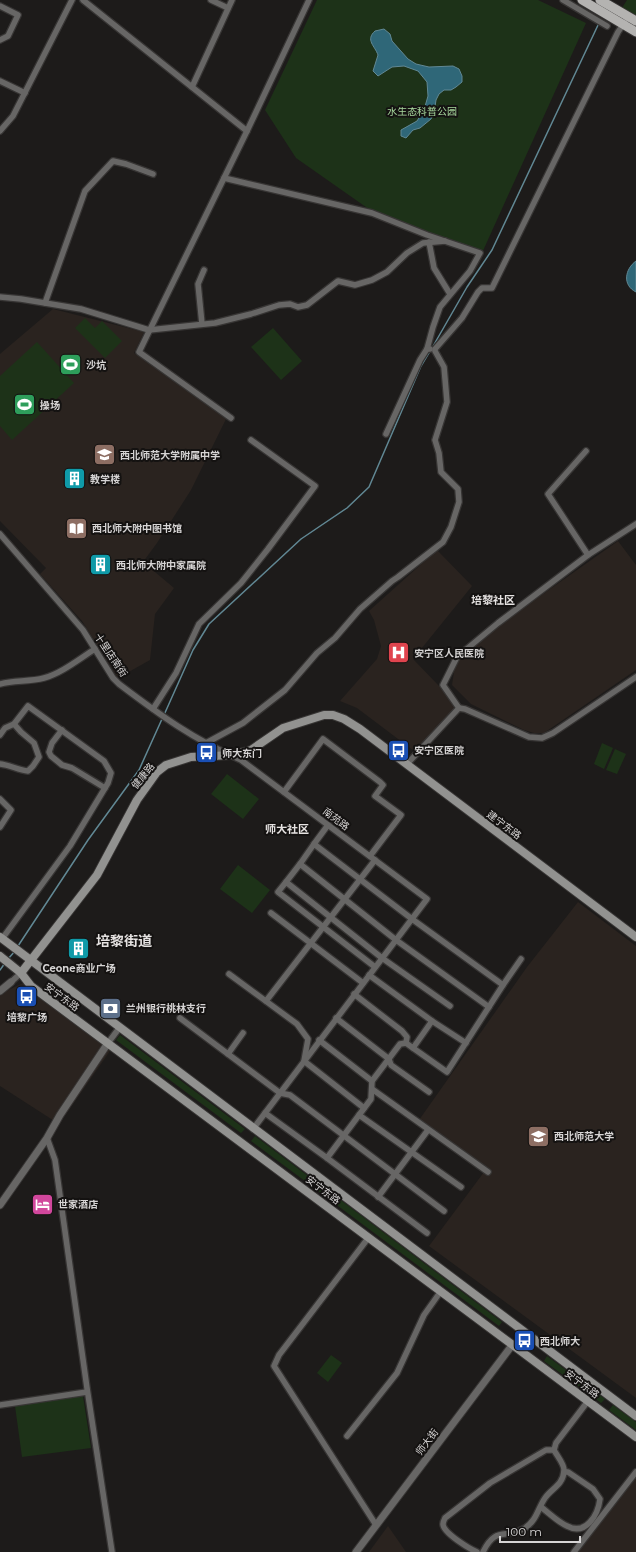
<svg xmlns="http://www.w3.org/2000/svg" width="636" height="1552" viewBox="0 0 636 1552" font-family="Montserrat,'Noto Sans SC',sans-serif">
	<style>
		.built { fill: #2a231f }
		.green { fill: #1d3218 }
		.water { fill: #2f6778; stroke: #618894 }
		.lines { fill: none; stroke-linecap: round; stroke-linejoin: round }
		.stream { stroke: #618894; stroke-width: 1.5 }
		.minor-casing { stroke: #373534; stroke-width: 8 }
		.tertiary-casing { stroke: #373534; stroke-width: 9 }
		.secondary-casing { stroke: #373534; stroke-width: 10 }
		.primary-casing { stroke: #373534; stroke-width: 11 }
		.minor { stroke: #676665; stroke-width: 5.5 }
		.tertiary { stroke: #676665; stroke-width: 7 }
		.secondary { stroke: #929290; stroke-width: 8 }
		.primary { stroke: #b4b3b1; stroke-width: 9 }
		.labels { text-anchor: middle; dominant-baseline: central; stroke-width: 4; stroke-linejoin: round; paint-order: stroke }
		.park-label { font-size: 10px; fill: #a7d79d; stroke: #141211 }
		.poi-label { font-size: 10px; font-weight: bold; fill: #d6d4d4; stroke: #141211; text-anchor: start }
		.street-label { font-size: 10px; fill: #d6d4d4; stroke: #141211 }
		.neighbourhood-label { font-size: 11px; font-weight: bold; fill: #e5e2e1; stroke: #141211 }
		.district-label { font-size: 14px; font-weight: bold; fill: #e5e2e1; stroke: #141211 }
	</style>
	<rect width="100%" height="100%" fill="#1d1b1a"/>
	<g class="built">
		<polygon points="53,309 144,332 134,353 226,419 191,490 157,543 143,562 174,588 155,614 150,660 118,678 82,621 40,574 46,568 0,521 0,354"/>
		<polygon points="618,541 636,565 636,670 544,733 534,733 524,730 471,704 452,685 455,665 468,647"/>
		<polygon points="437,550 472,586 413,659 439,686 456,707 414,751 357,708 340,701 377,659 381,646 374,620 369,611"/>
		<polygon points="578,902 636,946 636,1398 429,1246 487,1168 419,1120 527,967"/>
		<polygon points="23,983 110,1051 59,1124 0,1086 0,994"/>
		<polygon points="636,1471 636,1552 573,1552"/>
		<polygon points="388,1526 406,1552 369,1552"/>
	</g>
	<g class="green">
		<polygon points="317,0 538,0 586,23 482,253 373,212 296,158 265,110"/>
		<polygon points="627,0 636,0 636,16 622,8"/>
		<polygon points="85,318 95,328 102,321 122,341 105,358 75,328"/>
		<polygon points="273,328 302,361 281,380 251,347"/>
		<polygon points="37,342 74,383 12,440 0,426 0,376"/>
		<polygon points="602,743 613,748 604,769 594,764"/>
		<polygon points="615,749 626,754 617,774 606,770"/>
		<polygon points="227,774 259,799 243,819 211,794"/>
		<polygon points="238,865 270,890 252,913 220,889"/>
		<polygon points="120,1035 245,1129 241,1133 116,1040"/>
		<polygon points="255,1136 312,1179 309,1184 251,1141"/>
		<polygon points="322,1186 502,1322 499,1326 318,1191"/>
		<polygon points="331,1355 342,1363 328,1382 317,1373"/>
		<polygon points="547,1356 605,1399 601,1403 544,1361"/>
		<polygon points="83,1396 91,1448 22,1457 15,1406"/>
		<polygon points="613,1405 636,1422 636,1430 609,1410"/>
	</g>
	<g class="water">
		<path d="M384 29 390 34 392 41 408 59 416 64 429 67 453 66 459 69 462 76V82L456 87 451 90H444L439 94 436 100 434 113 431 119 420 128 413 130 406 138 401 136V130L417 121 424 110 428 96 427 82 418 71 404 66 392 67 378 76 373 71 378 55C375 46 365 40 375 31Z"/>
		<path d="M636 261V292C622 285 625 269 636 261Z"/>
	</g>
	<g class="lines">
		<g class="stream">
			<polyline points="432,348 467,287 492,250 599,23"/>
			<polyline points="164,715 193,650 209,624 301,539 347,508 369,487 421,366 430,351"/>
			<polyline points="18,946 88,840 139,770 162,719"/>
			<polyline points="8,959 15,951"/>
			<polyline points="0,970 5,963"/>
		</g>
		<defs>
			<g id="minor">
				<polyline points="83,0 247,131"/>
				<polyline points="211,0 228,8"/>
				<polyline points="563,0 607,26"/>
				<polyline points="0,6 18,15 8,36 0,40"/>
				<polyline points="0,81 25,93"/>
				<polyline points="192,87 232,0"/>
				<polyline points="0,131 13,116 72,0"/>
				<polyline points="224,178 372,213 427,235 480,253 470,271 440,307 433,327 427,349"/>
				<polyline points="429,242 434,268 450,294"/>
				<polyline points="0,297 21,299 81,309 149,330 215,323 251,314 279,305 290,304 298,307 307,305 338,281 355,285 372,280 387,272 407,253 423,243 445,241"/>
				<polyline points="45,303 85,191 113,161 126,164 153,174"/>
				<polyline points="202,324 198,284 204,270"/>
				<polyline points="231,418 139,352 247,131 309,0"/>
				<polyline points="386,434 420,360 427,349 430,349"/>
				<polyline points="586,451 548,494 588,555"/>
				<path d="M0 534 83 630 113 678 119 684C160 715 194 740 241 760L427 899 253 1129"/>
				<path d="M0 684C14 680 29 682 44 678 62 673 79 659 95 649"/>
				<polyline points="459,708 443,685 457,657 498,623 588,555 636,524"/>
				<polyline points="153,709 176,673 199,624 241,583 268,549 315,486 251,440"/>
				<polyline points="62,730 52,743 49,752 51,756 62,765 72,768 105,788"/>
				<polyline points="0,735 5,728 14,724 28,706 104,761 111,773 108,783 70,846 2,939"/>
				<polyline points="206,743 243,723 285,690 317,653 335,638 360,609 392,581 398,577 443,542 451,527 459,502 458,489 441,472 439,453 435,440 447,402 444,367 435,351 435,349 462,318 478,292 482,288 492,288 618,32 625,22"/>
				<path d="M0 764C10 765 18 770 28 771L33 766 39 757 34 743 21 732 14 724"/>
				<polyline points="407,764 459,708 465,709 529,737 542,738 553,733 636,677"/>
				<polyline points="284,792 323,739 380,782 383,785 375,796 401,815 370,856"/>
				<polyline points="0,799 11,810 0,827"/>
				<polyline points="314,844 328,825"/>
				<polyline points="300,864 314,844 412,919 503,985"/>
				<polyline points="286,882 300,864 396,940 489,1007"/>
				<polyline points="271,913 363,983"/>
				<polyline points="375,967 278,892 286,882 382,958 450,1006"/>
				<polyline points="229,974 297,1024 308,1039 304,1061 364,1108"/>
				<polyline points="369,975 432,1021 413,1048"/>
				<polyline points="11,982 21,973"/>
				<polyline points="354,994 402,1031 407,1037 406,1043"/>
				<polyline points="266,1001 375,860"/>
				<polyline points="180,1018 280,1093 290,1095 444,1211"/>
				<polyline points="336,1018 389,1059 391,1065 429,1092"/>
				<polyline points="432,1021 466,1043"/>
				<polyline points="319,1040 372,1081"/>
				<polyline points="108,1043 120,1027"/>
				<polyline points="228,1054 243,1033"/>
				<polyline points="372,1089 488,1172"/>
				<polyline points="265,1113 327,1158 371,1099 372,1081 400,1044 406,1043 413,1048 447,1072 503,985 521,959"/>
				<polyline points="359,1115 461,1187"/>
				<polyline points="47,1138 55,1160 87,1388 112,1552"/>
				<polyline points="327,1158 427,1233"/>
				<polyline points="378,1197 428,1130"/>
				<polyline points="369,1237 279,1355 274,1366 376,1525"/>
				<polyline points="0,1405 87,1392"/>
				<polyline points="347,1436 397,1373 424,1315 441,1291"/>
				<path d="M541 1507C549 1513 558 1522 567 1526 586 1536 598 1515 600 1499L593 1489 568 1472H564"/>
				<path d="M477 1552C470 1549 443 1533 443 1524 443 1522 444 1520 445 1518L490 1483 546 1450H554"/>
				<path d="M483 1552C496 1525 506 1540 525 1528 537 1520 538 1508 545 1498 552 1488 563 1485 564 1471 565 1465 557 1456 554 1450L556 1443 588 1401"/>
				<polyline points="574,1552 636,1472"/>
			</g>
			<g id="tertiary">
				<polyline points="0,991 11,982"/>
				<polyline points="0,1205 47,1138 60,1115 108,1043"/>
				<polyline points="356,1552 513,1344"/>
			</g>
			<g id="secondary">
				<polyline points="0,937 636,1416"/>
				<polyline points="0,956 21,973 31,986 636,1437"/>
				<polyline points="21,973 97,875 137,800 157,772 166,765 191,757 232,755 251,750 283,728 324,715 333,715 344,719 360,729 636,937"/>
			</g>
			<g id="primary">
				<polyline points="582,0 636,32"/>
				<polyline points="600,0 636,21"/>
			</g>
		</defs>
		<use href="#minor" class="minor-casing"/>
		<use href="#tertiary" class="tertiary-casing"/>
		<use href="#secondary" class="secondary-casing"/>
		<use href="#primary" class="primary-casing"/>
		<use href="#minor" class="minor"/>
		<use href="#tertiary" class="tertiary"/>
		<use href="#secondary" class="secondary"/>
		<use href="#primary" class="primary"/>
	</g>
	<defs>
		<symbol id="stadium-square" viewBox="-11 -11 22 22"><rect x="-9" y="-9" width="18" height="18" rx="4" fill="#2e9e5b" stroke="#141211"/><path d="M0-5a6.5 5 0 1 0 0 10a6.5 5 0 1 0 0-10ZM-3.5-1.8h7v3.6h-7Z" fill="#fff"/></symbol>
		<symbol id="school-square" viewBox="-11 -11 22 22"><rect x="-9" y="-9" width="18" height="18" rx="4" fill="#8d6e63" stroke="#141211"/><path d="M0-5L7-2L0 1L-7-2ZM-4 1L0 2.5L4 1V4Q0 6-4 4Z" fill="#fff"/></symbol>
		<symbol id="building-square" viewBox="-11 -11 22 22"><rect x="-9" y="-9" width="18" height="18" rx="4" fill="#0f9aa8" stroke="#141211"/><path d="M-4-6H4V6H1V3H-1V6H-4ZM-2.5-4.3h1.7v1.8h-1.7ZM.8-4.3h1.7v1.8H.8ZM-2.5-1h1.7V.8h-1.7ZM.8-1h1.7V.8H.8Z" fill="#fff"/></symbol>
		<symbol id="library-square" viewBox="-11 -11 22 22"><rect x="-9" y="-9" width="18" height="18" rx="4" fill="#8d6e63" stroke="#141211"/><path d="M-6-4Q-3-5.5-.7-3.5V5Q-3 3-6 4ZM6-4Q3-5.5 .7-3.5V5Q3 3 6 4Z" fill="#fff"/></symbol>
		<symbol id="hospital-square" viewBox="-11 -11 22 22"><rect x="-9" y="-9" width="18" height="18" rx="4" fill="#e0444e" stroke="#141211"/><path d="M-5-5h3v3.5h4V-5h3V5h-3V1.5h-4V5h-3Z" fill="#fff"/></symbol>
		<symbol id="bus-square" viewBox="-11 -11 22 22"><rect x="-9" y="-9" width="18" height="18" rx="4" fill="#1a4fb4" stroke="#141211"/><path d="M-5-6H5V4H4V6H2V4H-2V6H-4V4H-5ZM-3.5-4V0h7V-4ZM-3.5 1.2v1.5H-2V1.2ZM2 1.2v1.5H3.5V1.2Z" fill="#fff"/></symbol>
		<symbol id="bank-square" viewBox="-11 -11 22 22"><rect x="-9" y="-9" width="18" height="18" rx="4" fill="#5c6f8a" stroke="#141211"/><path d="M-6-4H6V4H-6ZM0-2.3a2.3 2.3 0 1 0 0 4.6a2.3 2.3 0 1 0 0-4.6Z" fill="#fff"/></symbol>
		<symbol id="university-square" viewBox="-11 -11 22 22"><rect x="-9" y="-9" width="18" height="18" rx="4" fill="#8d6e63" stroke="#141211"/><path d="M0-5L7-2L0 1L-7-2ZM-4 1L0 2.5L4 1V4Q0 6-4 4Z" fill="#fff"/></symbol>
		<symbol id="hotel-square" viewBox="-11 -11 22 22"><rect x="-9" y="-9" width="18" height="18" rx="4" fill="#d1479c" stroke="#141211"/><path d="M-6-4.5h1.5V1H6V5H4.5V3h-9V5H-6ZM-4 0a1.8 1.8 0 1 1 3.6 0ZM.5 0V-2.5h3Q6-2.5 6 0Z" fill="#fff"/></symbol>
	</defs>
	<g fill-rule="evenodd">
		<use href="#stadium-square" x="58" y="352" width="25" height="25"/>
		<use href="#stadium-square" x="12" y="392" width="25" height="25"/>
		<use href="#school-square" x="92" y="442" width="25" height="25"/>
		<use href="#building-square" x="62" y="466" width="25" height="25"/>
		<use href="#library-square" x="64" y="516" width="25" height="25"/>
		<use href="#building-square" x="88" y="552" width="25" height="25"/>
		<use href="#hospital-square" x="386" y="640" width="25" height="25"/>
		<use href="#bus-square" x="386" y="738" width="25" height="25"/>
		<use href="#bus-square" x="194" y="740" width="25" height="25"/>
		<use href="#building-square" x="66" y="936" width="25" height="25"/>
		<use href="#bus-square" x="14" y="984" width="25" height="25"/>
		<use href="#bank-square" x="98" y="996" width="25" height="25"/>
		<use href="#university-square" x="526" y="1124" width="25" height="25"/>
		<use href="#hotel-square" x="30" y="1192" width="25" height="25"/>
		<use href="#bus-square" x="512" y="1328" width="25" height="25"/>
	</g>
	<g class="labels">
		<g class="park-label">
			<text x="422" y="111">水生态科普公园</text>
		</g>
		<g class="poi-label">
			<text x="86" y="365">沙坑</text>
			<text x="40" y="405">操场</text>
			<text x="120" y="455">西北师范大学附属中学</text>
			<text x="90" y="479">教学楼</text>
			<text x="92" y="528">西北师大附中图书馆</text>
			<text x="116" y="565">西北师大附中家属院</text>
			<text x="414" y="653">安宁区人民医院</text>
			<text x="414" y="750">安宁区医院</text>
			<text x="222" y="753">师大东门</text>
			<text x="79" y="968" text-anchor="middle">Ceone商业广场</text>
			<text x="126" y="1008">兰州银行桃林支行</text>
			<text x="27" y="1017" text-anchor="middle">培黎广场</text>
			<text x="554" y="1136">西北师范大学</text>
			<text x="58" y="1204">世家酒店</text>
			<text x="540" y="1341">西北师大</text>
		</g>
		<g class="street-label">
			<text transform="translate(111 655) rotate(56)">十里店南街</text>
			<text transform="translate(143 776) rotate(-51)">健康路</text>
			<text transform="translate(336 819) rotate(37)">南苑路</text>
			<text transform="translate(504 825) rotate(37)">建宁东路</text>
			<text transform="translate(62 997) rotate(36)">安宁东路</text>
			<text transform="translate(323 1190) rotate(37)">安宁东路</text>
			<text transform="translate(582 1384) rotate(37)">安宁东路</text>
			<text transform="translate(427 1442) rotate(-53)">师大街</text>
		</g>
		<g class="neighbourhood-label">
			<text x="493" y="600">培黎社区</text>
			<text x="287" y="829">师大社区</text>
		</g>
		<g class="district-label">
			<text x="124" y="941">培黎街道</text>
		</g>
	</g>
	<path d="M500 1536v6h80v-6" fill="none" stroke="#d6d4d4" stroke-width="2"/>
	<text x="506" y="1536" font-size="12" fill="#d6d4d4" stroke="#141211" stroke-width="3" paint-order="stroke">100 m</text>
</svg>
